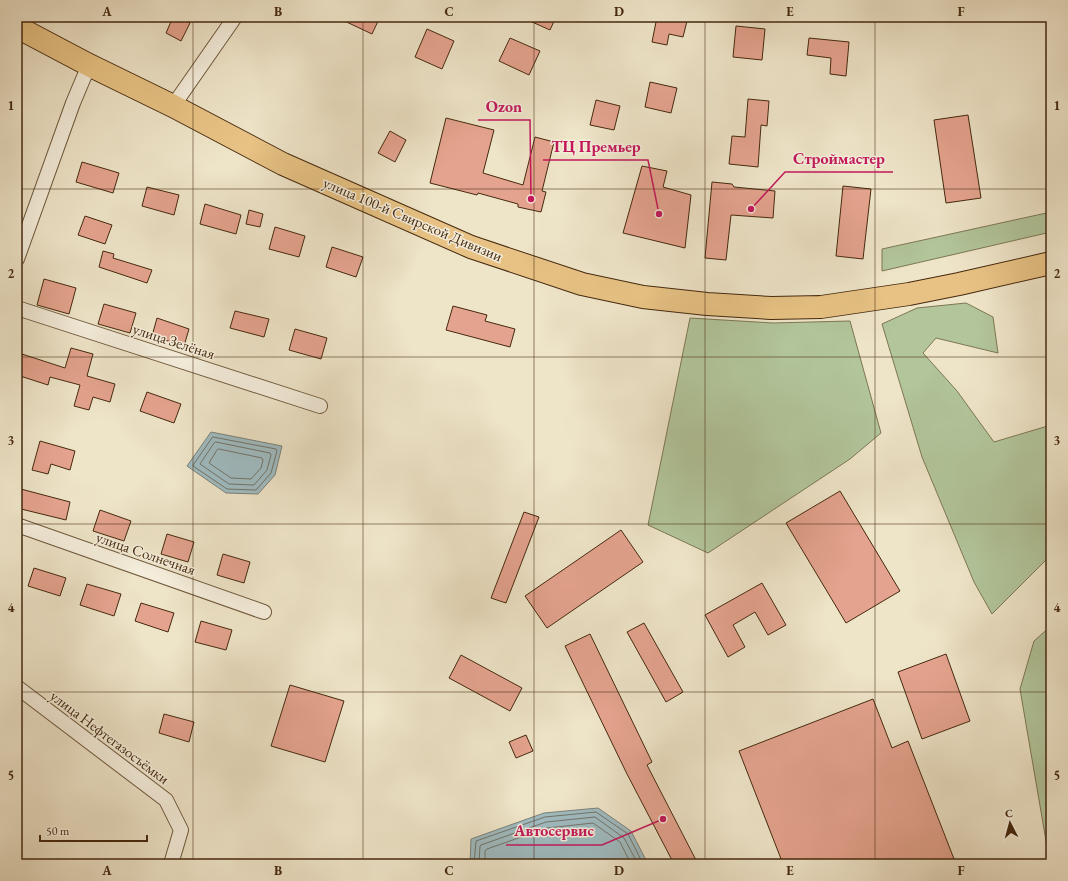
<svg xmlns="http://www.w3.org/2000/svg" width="1068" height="881" viewBox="0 0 1068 881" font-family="'EB Garamond',serif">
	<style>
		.green { fill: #b2c59b; stroke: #7c7754 }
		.water { fill: #9fbbc1; stroke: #7b8179 }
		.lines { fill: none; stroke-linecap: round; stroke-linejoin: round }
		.shore { stroke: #727268; stroke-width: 1 }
		.building { fill: #e4a38e; stroke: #45290e }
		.minor-casing { stroke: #6f583c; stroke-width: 16 }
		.primary-casing { stroke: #45290e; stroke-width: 24 }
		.minor { stroke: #f4eddb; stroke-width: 14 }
		.primary { stroke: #e7c284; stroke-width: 22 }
		.grid { fill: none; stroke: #45290e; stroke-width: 1; stroke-opacity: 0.55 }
		.labels { text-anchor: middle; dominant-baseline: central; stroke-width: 3; stroke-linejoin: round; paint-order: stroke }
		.street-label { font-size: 15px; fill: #45290e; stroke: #f4eddb }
		.leader { fill: none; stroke: #c2185b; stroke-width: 1.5 }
		.callout-dot { fill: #c2185b; stroke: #f4eddb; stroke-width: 1.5 }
		.callout-label { font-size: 16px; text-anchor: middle; font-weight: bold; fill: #c2185b; stroke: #f4eddb; stroke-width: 3; stroke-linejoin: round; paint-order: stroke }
		.neatline { fill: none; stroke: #45290e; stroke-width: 1.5 }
		.grid-label { font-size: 13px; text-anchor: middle; font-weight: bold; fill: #45290e }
	</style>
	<rect width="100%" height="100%" fill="#eee4c8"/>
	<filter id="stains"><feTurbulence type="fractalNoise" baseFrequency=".005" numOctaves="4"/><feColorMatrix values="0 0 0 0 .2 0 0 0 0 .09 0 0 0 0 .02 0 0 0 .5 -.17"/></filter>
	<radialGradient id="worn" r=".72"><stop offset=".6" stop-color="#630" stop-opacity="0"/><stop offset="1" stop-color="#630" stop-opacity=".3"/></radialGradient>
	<g class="green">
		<polygon points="1051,212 1051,232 882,271 882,249"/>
		<polygon points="966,303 993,317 998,353 936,338 923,353 957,391 994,442 1051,425 1051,555 992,614 974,582 922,457 882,324 917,308"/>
		<polygon points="690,318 773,323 850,321 881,433 850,459 708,553 648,525"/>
		<polygon points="1051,626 1051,864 1050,864 1020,689 1034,641"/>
	</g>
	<g class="water">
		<polygon points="211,432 282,446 275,475 258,494 226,493 187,466"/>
		<polygon points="598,808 631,831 648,864 470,864 471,839 544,813"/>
	</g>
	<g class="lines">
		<g class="shore">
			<polygon points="213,437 276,449 277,451 271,473 256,490 227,489 193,466"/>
			<polygon points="216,442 270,453 271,455 267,470 254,485 229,484 200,464 214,443"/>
			<polygon points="219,449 262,458 263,460 261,468 251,479 231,478 209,463 217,450"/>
			<polyline points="474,864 476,841 545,817 596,812 628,834 643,864"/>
			<polyline points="479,864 480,846 481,845 546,822 595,817 624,838 638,864"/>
			<polyline points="485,864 485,851 487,849 547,828 593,823 620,842 631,864"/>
		</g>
	</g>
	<g class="building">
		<polygon points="173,17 178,17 190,23 181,41 166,33"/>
		<polygon points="336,17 380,17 372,34"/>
		<polygon points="521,17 556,17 550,30"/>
		<polygon points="657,17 688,17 683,37 669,34 667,45 652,42"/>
		<polygon points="736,26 765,29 762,60 733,57"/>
		<polygon points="427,29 454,41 442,69 415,57"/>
		<polygon points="510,38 540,51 529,75 499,61"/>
		<polygon points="809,38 849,42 846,76 830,74 831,58 807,55"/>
		<polygon points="650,82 677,88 671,113 645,107"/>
		<polygon points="748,99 769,101 767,126 761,125 758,167 729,164 732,136 745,137"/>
		<polygon points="596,100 620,106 614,130 590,125"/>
		<polygon points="968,115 981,198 946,203 934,120"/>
		<polygon points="446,118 494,130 483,173 523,185 535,137 554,142 542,191 546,192 541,212 518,207 518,204 478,193 477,195 430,183"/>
		<polygon points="390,131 406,140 395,162 378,153"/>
		<polygon points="82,162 119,173 113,193 76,182"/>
		<polygon points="642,166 667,171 663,187 691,195 685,248 623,233"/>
		<polygon points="712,182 732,184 734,187 775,191 773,218 731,215 726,260 705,258"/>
		<polygon points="843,186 871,189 863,259 836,256"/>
		<polygon points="147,187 179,195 174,215 142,206"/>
		<polygon points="205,204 241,215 236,234 200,224"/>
		<polygon points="249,210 263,214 260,227 246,224"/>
		<polygon points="85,216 112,225 105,244 78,235"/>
		<polygon points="275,227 305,236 299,257 269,249"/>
		<polygon points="332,247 363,257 356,277 326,267"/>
		<polygon points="103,251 114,254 113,258 152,270 147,283 99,267"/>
		<polygon points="44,279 76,288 69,314 37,305"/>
		<polygon points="104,304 136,313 130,333 98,324"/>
		<polygon points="453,306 487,315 485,321 515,329 510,347 446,330"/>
		<polygon points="235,311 269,319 264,337 230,328"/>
		<polygon points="157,318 189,329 184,346 152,336"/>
		<polygon points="295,329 327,338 321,359 289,350"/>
		<polygon points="71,348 93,354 87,376 115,384 110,402 93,397 89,410 74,406 80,385 50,377 48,385 17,375 22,354 65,368"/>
		<polygon points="147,392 181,404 174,423 140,411"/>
		<polygon points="40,441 75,451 70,470 51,464 48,474 32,470"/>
		<polygon points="17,488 70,502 66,520 17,508"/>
		<polygon points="840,491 900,591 846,623 786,523"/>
		<polygon points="100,510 131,521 124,541 93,531"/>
		<polygon points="524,512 539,517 506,603 491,598"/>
		<polygon points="621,530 643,562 547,628 525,596"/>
		<polygon points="167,534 194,542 188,562 161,554"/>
		<polygon points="223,554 250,562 244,583 217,575"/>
		<polygon points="34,568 66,578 60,596 28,586"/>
		<polygon points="762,583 786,625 768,635 755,612 733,625 745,647 728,657 705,615"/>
		<polygon points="87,584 121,594 114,616 80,605"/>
		<polygon points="141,603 174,613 168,632 135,621"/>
		<polygon points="201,621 232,630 226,650 195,642"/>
		<polygon points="644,623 683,692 666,702 627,632"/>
		<polygon points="590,634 652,762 647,765 698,864 674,864 627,774 565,646"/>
		<polygon points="946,654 970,721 922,739 898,672"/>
		<polygon points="461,655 522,688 510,711 449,678"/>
		<polygon points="290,685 344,701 325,762 271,746"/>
		<polygon points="873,699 892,748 908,741 956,864 783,864 739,751"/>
		<polygon points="164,714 194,722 189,742 159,733"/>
		<polygon points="526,735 533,751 516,758 509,742"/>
	</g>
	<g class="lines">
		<defs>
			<g id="minor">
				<polyline points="173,106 235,17"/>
				<polyline points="17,259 73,103 89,65"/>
				<polyline points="17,308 320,406"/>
				<polyline points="17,525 264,612"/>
				<polyline points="17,687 166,800 181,830 171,864"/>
			</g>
			<polyline id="primary" points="17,27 89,65 173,106 283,164 471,247 582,284 643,297 707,304 771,308 821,307 909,294 959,284 1051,263"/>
		</defs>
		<use href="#minor" class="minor-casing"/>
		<use href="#primary" class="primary-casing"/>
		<use href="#minor" class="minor"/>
		<use href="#primary" class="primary"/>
	</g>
	<path class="grid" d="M193 17V864M363 17V864M534 17V864M705 17V864M875 17V864M17 189H1051M17 357H1051M17 524H1051M17 692H1051"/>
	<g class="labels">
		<g class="street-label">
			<text transform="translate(413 219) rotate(23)">улица 100-й Свирской Дивизии</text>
			<text transform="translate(174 341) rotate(18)">улица Зелёная</text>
			<text transform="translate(146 553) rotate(19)">улица Солнечная</text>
			<text transform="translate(110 737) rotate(37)">улица Нефтегазосъёмки</text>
		</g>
	</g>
	<path class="leader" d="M531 199L530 120H478M659 214L648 160H543M751 209L785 172H893M663 819L602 845H506"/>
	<g class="callout-dot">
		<circle cx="531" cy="199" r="4"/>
		<circle cx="659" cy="214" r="4"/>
		<circle cx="751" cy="209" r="4"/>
		<circle cx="663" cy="819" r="4"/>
	</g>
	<g class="callout-label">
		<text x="504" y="112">Ozon</text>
		<text x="596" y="152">ТЦ Премьер</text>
		<text x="839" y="164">Строймастер</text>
		<text x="554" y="836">Автосервис</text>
	</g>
	<rect width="1068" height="881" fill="none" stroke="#eee4c8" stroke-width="44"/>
	<g transform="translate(1010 823) rotate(354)" stroke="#f4eddb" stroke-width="3" paint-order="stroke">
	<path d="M0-3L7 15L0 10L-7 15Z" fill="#45290e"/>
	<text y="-6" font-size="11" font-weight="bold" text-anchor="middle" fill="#45290e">С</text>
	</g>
	<path d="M40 835v6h107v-6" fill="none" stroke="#45290e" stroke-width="2"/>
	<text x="46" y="835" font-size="12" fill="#45290e" stroke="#f4eddb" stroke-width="3" paint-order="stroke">50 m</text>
	<rect x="22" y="22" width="1024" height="837" class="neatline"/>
	<g class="grid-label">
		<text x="107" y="16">A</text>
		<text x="278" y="16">B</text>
		<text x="449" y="16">C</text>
		<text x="619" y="16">D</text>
		<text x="790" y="16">E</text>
		<text x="961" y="16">F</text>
		<text x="11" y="110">1</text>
		<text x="1057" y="110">1</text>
		<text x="11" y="278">2</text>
		<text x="1057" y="278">2</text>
		<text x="11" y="445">3</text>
		<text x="1057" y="445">3</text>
		<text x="11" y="612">4</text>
		<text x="1057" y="612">4</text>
		<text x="11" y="780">5</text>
		<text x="1057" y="780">5</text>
		<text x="107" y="875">A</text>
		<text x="278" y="875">B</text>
		<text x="449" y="875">C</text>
		<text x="619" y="875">D</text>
		<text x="790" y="875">E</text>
		<text x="961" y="875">F</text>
	</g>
	<rect width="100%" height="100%" filter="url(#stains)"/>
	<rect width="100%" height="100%" fill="url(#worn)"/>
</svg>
